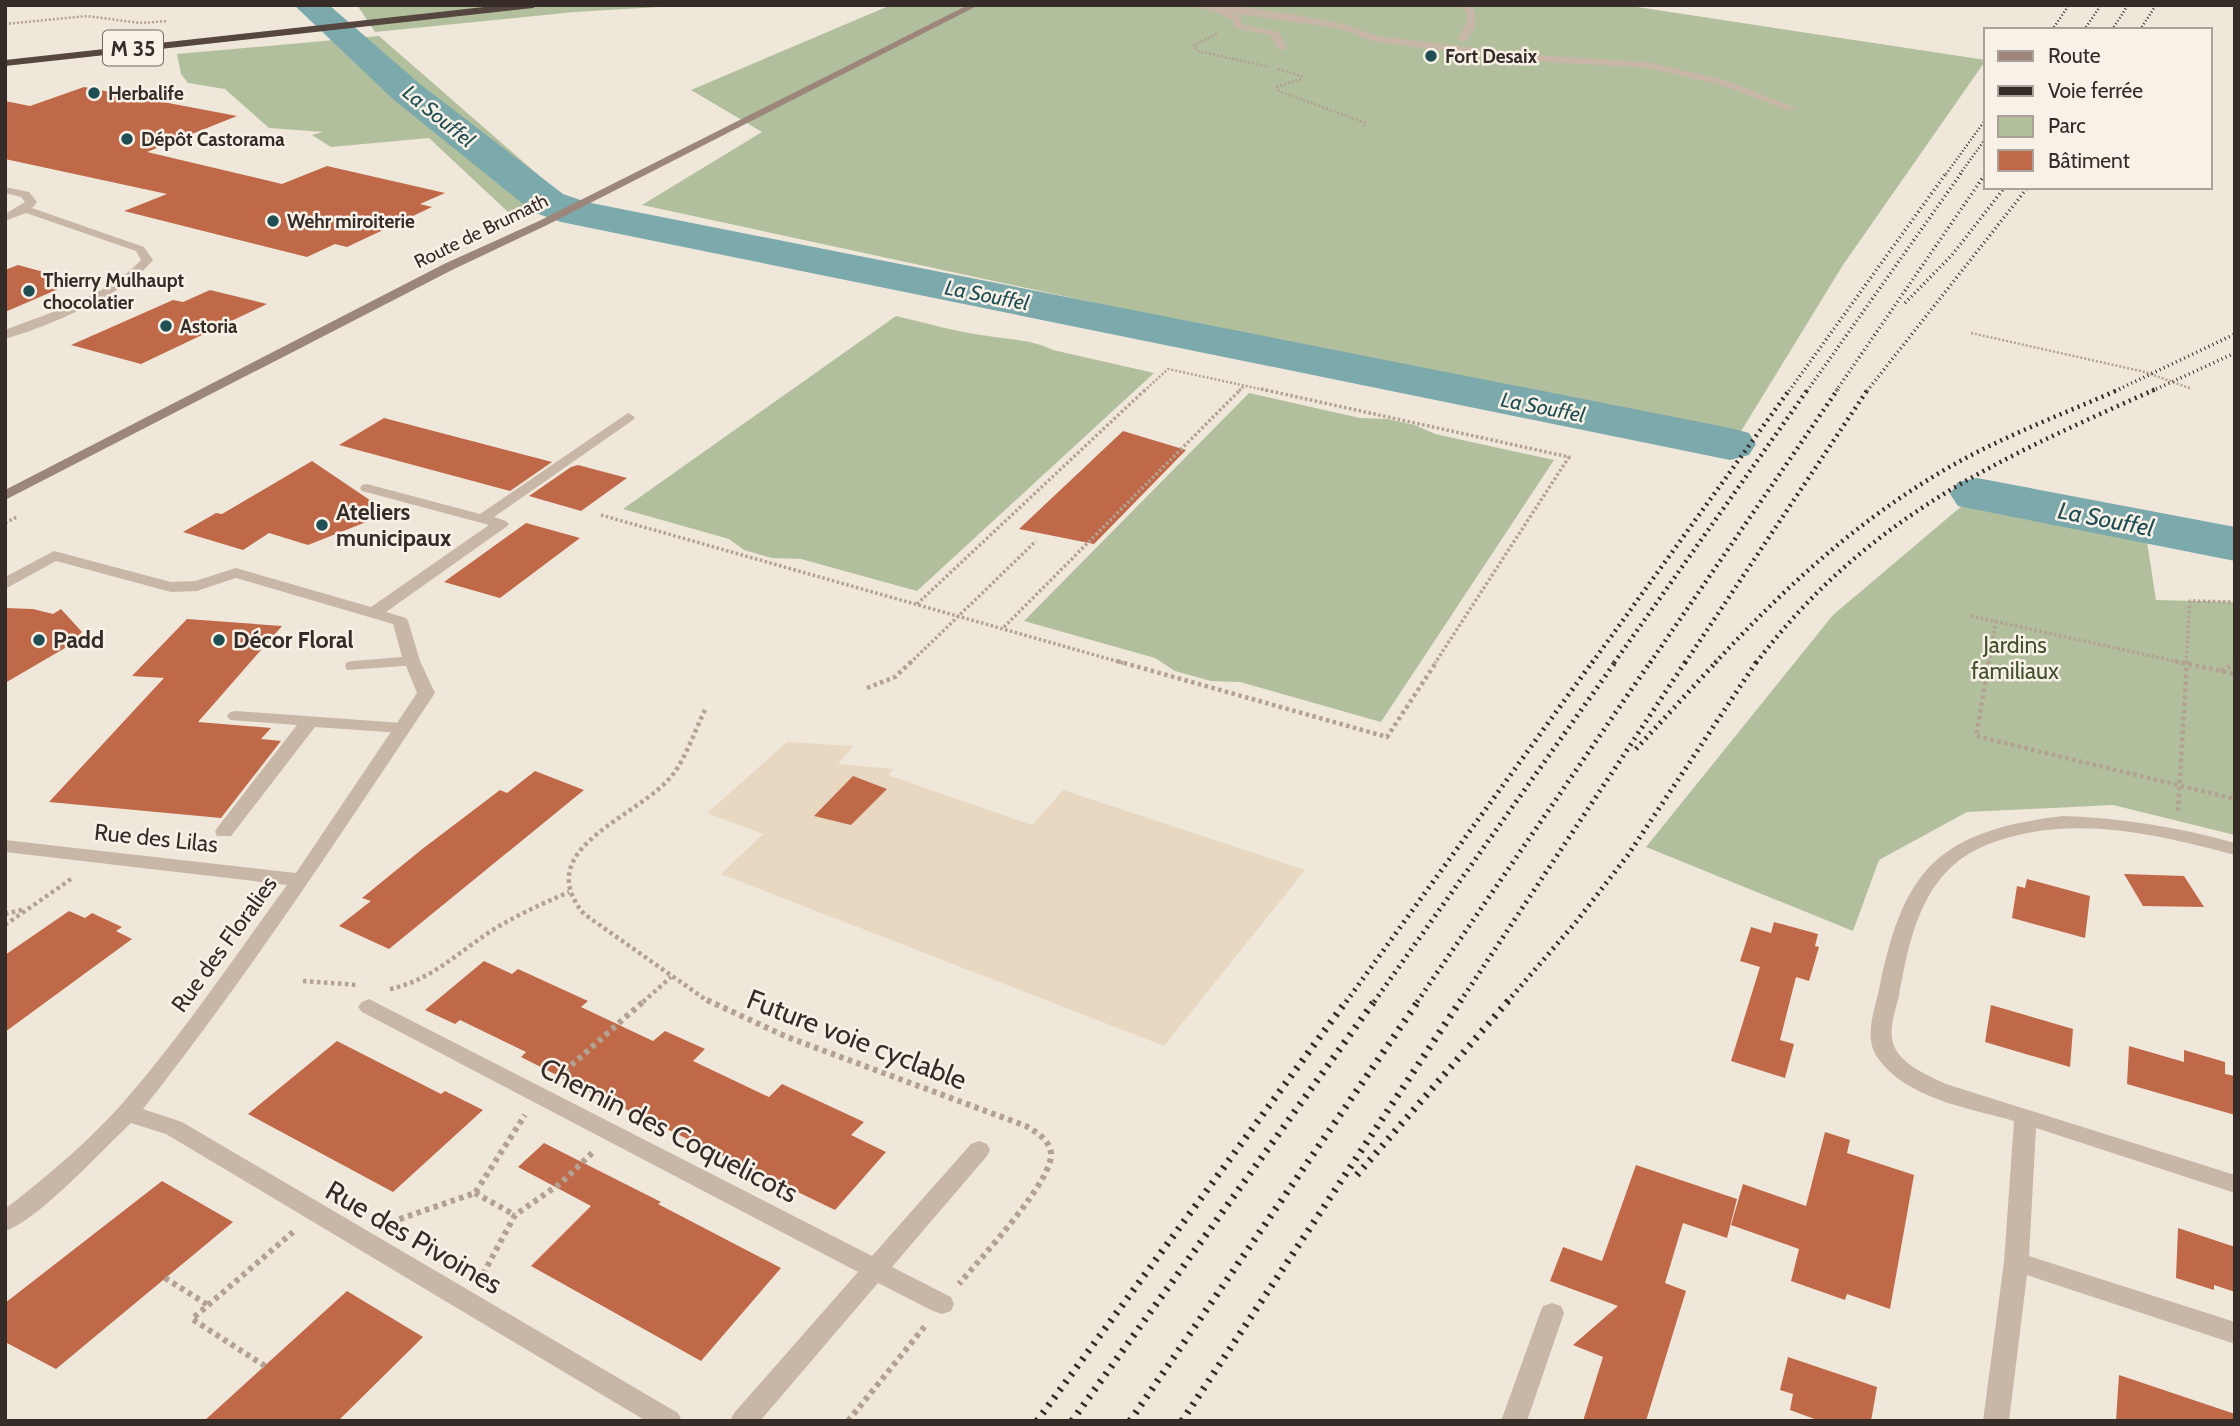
<svg xmlns="http://www.w3.org/2000/svg" width="2240" height="1426" viewBox="0 0 2240 1426" font-family="Cabin,sans-serif">
	<style>
		.green { fill: #b2bf9c }
		.plaza { fill: #e8d8c2 }
		.lines { fill: none; stroke-linecap: round; stroke-linejoin: round }
		.river { fill: #7ba9ac; fill-rule: evenodd }
		.building { fill: #c06949 }
		.path-far3 { stroke: #b3a192; stroke-width: 2.5; stroke-dasharray: 2 2; stroke-linecap: butt }
		.path-far2 { stroke: #b3a192; stroke-width: 3.5; stroke-dasharray: 2.5 2.5; stroke-linecap: butt }
		.path-far1 { stroke: #b3a192; stroke-width: 4.5; stroke-dasharray: 3.5 3.5; stroke-linecap: butt }
		.path { stroke: #b3a192; stroke-width: 6; stroke-dasharray: 4.5 4.5; stroke-linecap: butt }
		.lane { fill: #c8b7a7; fill-rule: evenodd }
		.street { fill: #c8b7a7; fill-rule: evenodd }
		.secondary { fill: #9b8679; fill-rule: evenodd }
		.highway { fill: #55463f; fill-rule: evenodd }
		.rail-far4 { stroke: #352c27; stroke-width: 2.5; stroke-dasharray: 1 2.5; stroke-linecap: butt }
		.rail-far3 { stroke: #352c27; stroke-width: 3.5; stroke-dasharray: 1 3.5; stroke-linecap: butt }
		.rail-far2 { stroke: #352c27; stroke-width: 4.5; stroke-dasharray: 2 4.5; stroke-linecap: butt }
		.rail-far1 { stroke: #352c27; stroke-width: 5; stroke-dasharray: 2 5; stroke-linecap: butt }
		.rail { stroke: #352c27; stroke-width: 7; stroke-dasharray: 2.5 7; stroke-linecap: butt }
		.poi-dot { fill: #1f4f54; stroke: #f8f1e7; stroke-width: 2.5 }
		.labels { text-anchor: middle; dominant-baseline: central; stroke-width: 5; stroke-linejoin: round; paint-order: stroke }
		.far-poi-label { font-size: 19px; font-weight: bold; fill: #352c27; stroke: #f8f1e7; text-anchor: start }
		.far-street-label { font-size: 19px; fill: #352c27; stroke: #f8f1e7 }
		.shield { fill: #f8f1e7; stroke: #706761; stroke-width: 2 }
		.shield-label { font-size: 21px; font-weight: bold; fill: #352c27 }
		.far-water-label { font-size: 21px; font-style: italic; fill: #1f4f54; stroke: #f8f1e7 }
		.poi-label { font-size: 23px; font-weight: bold; fill: #352c27; stroke: #f8f1e7; text-anchor: start }
		.park-label { font-size: 23px; fill: #43522c; stroke: #f8f1e7 }
		.street-label { font-size: 23px; fill: #352c27; stroke: #f8f1e7 }
		.water-label { font-size: 24px; font-style: italic; fill: #1f4f54; stroke: #f8f1e7 }
		.near-street-label { font-size: 28px; fill: #352c27; stroke: #f8f1e7 }
	</style>
	<rect width="100%" height="100%" fill="#f0e7db"/>
	<g class="green">
		<polygon points="357,5 694,5 574,12 375,32"/>
		<polygon points="891,5 1624,5 1986,60 1843,265 1735,441 642,205 762,132 691,90"/>
		<polygon points="379,36 558,192 508,212 429,138 331,147 312,135 323,132 269,128 225,89 188,83 181,74 177,54"/>
		<path d="M896 316C926 323 957 332 988 336 1012 340 1031 339 1053 350L1154 373 917 591 801 559 772 558 744 550 729 539 623 509Z"/>
		<polygon points="1249,393 1360,418 1387,419 1415,425 1435,434 1554,460 1381,722 1240,682 1211,681 1175,671 1155,658 1024,621"/>
		<polygon points="1976,494 2145,529 2156,600 2235,602 2235,835 2113,805 1967,812 1879,860 1853,931 1646,847 1833,615"/>
	</g>
	<polygon class="plaza" points="787,742 853,746 838,764 894,769 888,775 1032,825 1063,790 1305,870 1164,1046 721,874 763,834 707,813"/>
	<g class="lines">
		<g class="river">
			<polygon points="294,5 329,5 420,84 563,194 586,202 1730,428 1749,433 1756,444 1749,455 1730,460 561,222 533,212 394,100"/>
			<polygon points="1977,478 2235,527 2235,561 1958,506 1950,494 1958,482"/>
		</g>
	</g>
	<g class="building">
		<polygon points="84,87 237,116 147,152 282,184 327,166 445,193 420,204 432,207 347,247 335,244 307,257 124,211 167,194 5,159 5,101 30,106"/>
		<polygon points="18,265 77,281 5,312 5,270"/>
		<polygon points="210,290 267,304 141,364 71,345 173,300 183,302"/>
		<polygon points="384,418 552,462 510,491 339,445"/>
		<polygon points="1123,431 1186,450 1094,544 1019,529"/>
		<polygon points="312,461 389,513 308,545 269,533 243,550 183,532 216,513 222,514"/>
		<polygon points="578,465 627,478 581,511 529,496 571,467"/>
		<polygon points="526,523 580,538 500,598 444,582"/>
		<polygon points="5,608 33,609 53,614 61,609 82,632 65,648 5,683"/>
		<polygon points="187,619 282,626 198,722 271,728 261,739 281,741 221,818 49,802 164,678 132,676"/>
		<polygon points="535,771 584,790 389,949 339,926 371,901 362,898 421,850 500,790 507,793"/>
		<polygon points="853,776 887,789 851,825 814,816"/>
		<polygon points="2124,874 2184,876 2204,907 2143,906"/>
		<polygon points="2027,879 2090,896 2085,938 2012,918 2017,886 2025,888"/>
		<polygon points="69,911 85,918 92,913 122,927 116,931 132,939 5,1032 5,955"/>
		<polygon points="1774,922 1818,934 1815,946 1819,947 1809,981 1796,977 1780,1040 1794,1044 1785,1078 1731,1061 1760,967 1740,961 1751,927 1771,933"/>
		<polygon points="484,961 512,974 518,969 588,1001 581,1007 653,1041 665,1031 705,1049 693,1061 769,1097 782,1084 864,1122 851,1135 886,1152 835,1210 596,1095 521,1057 526,1052 460,1020 455,1024 425,1010"/>
		<polygon points="1991,1005 2073,1029 2070,1067 1985,1042"/>
		<polygon points="337,1041 441,1094 445,1091 483,1110 393,1192 248,1114"/>
		<polygon points="2129,1046 2184,1062 2184,1050 2225,1062 2225,1074 2235,1076 2235,1115 2127,1084"/>
		<polygon points="1825,1132 1850,1140 1847,1153 1914,1175 1890,1309 1847,1294 1845,1300 1791,1281 1799,1249 1731,1225 1743,1184 1806,1206"/>
		<polygon points="544,1143 661,1202 658,1204 781,1268 701,1361 531,1266 591,1206 518,1167"/>
		<polygon points="1636,1165 1737,1199 1727,1238 1683,1223 1665,1283 1686,1291 1646,1421 1583,1421 1603,1357 1573,1345 1618,1306 1550,1281 1563,1247 1602,1261"/>
		<polygon points="162,1181 233,1222 56,1369 5,1342 5,1303"/>
		<polygon points="2178,1228 2235,1247 2235,1292 2214,1285 2214,1290 2176,1278"/>
		<polygon points="347,1291 423,1337 338,1421 204,1421"/>
		<polygon points="1788,1357 1877,1387 1871,1421 1820,1421 1790,1410 1793,1394 1780,1390"/>
		<polygon points="2119,1375 2235,1414 2235,1421 2116,1421"/>
	</g>
	<g class="lines">
		<g class="path-far3">
			<polyline points="5,24 87,16 140,23 168,21"/>
			<polyline points="1217,34 1194,45 1198,51 1269,67"/>
			<polyline points="1278,69 1302,76 1301,79 1277,87 1279,91 1365,123 1364,126"/>
			<polyline points="1971,333 2145,372 2192,389"/>
			<polyline points="1144,391 1168,369 1269,391"/>
			<polyline points="1239,391 1244,386"/>
		</g>
		<g class="path-far2">
			<polyline points="1261,389 1569,457 1435,663"/>
			<polyline points="601,515 1123,663"/>
			<polyline points="5,523 17,517"/>
			<polyline points="917,604 1146,389"/>
			<polyline points="1971,616 2183,663"/>
			<polyline points="1004,627 1241,389"/>
			<polyline points="910,663 1036,541"/>
			<polyline points="1989,663 1996,621"/>
			<polyline points="2186,663 2190,601 2235,602"/>
		</g>
		<g class="path-far1">
			<polyline points="1117,661 1387,737 1437,661"/>
			<polyline points="1989,661 1976,736 2235,799"/>
			<polyline points="2175,661 2235,674"/>
			<polyline points="2221,671 2235,664"/>
			<polyline points="867,688 895,677 912,661"/>
			<path d="M705 710C695 730 687 755 674 773 642 817 528 847 584 914L709 1002"/>
			<polyline points="2178,811 2187,661"/>
			<polyline points="5,914 25,909"/>
			<polyline points="5,925 71,879"/>
			<polyline points="303,981 357,985"/>
			<path d="M390 989C433 980 460 950 496 928 519 914 544 903 569 892"/>
			<polyline points="643,1002 671,977"/>
		</g>
		<g class="path">
			<path d="M707 1000 787 1037 1026 1126C1036 1132 1049 1139 1051 1153 1054 1180 979 1260 959 1284"/>
			<polyline points="558,1077 645,1000"/>
			<polyline points="475,1193 515,1215"/>
			<polyline points="391,1222 475,1193 525,1115"/>
			<polyline points="483,1274 515,1215 561,1183 592,1153"/>
			<polyline points="165,1278 208,1305"/>
			<polyline points="265,1366 192,1319 293,1232"/>
			<polyline points="848,1421 925,1326"/>
		</g>
		<g class="lane">
			<polygon points="1187,5 1243,7 1297,15 1342,24 1377,36 1534,55 1647,62 1725,80 1796,108 1787,110 1719,84 1647,68 1534,61 1376,42 1337,28 1232,13 1240,17 1242,24 1279,32 1287,48 1282,51 1277,48 1272,36 1235,28 1233,20 1218,13"/>
			<path d="M1463 5H1471C1479 19 1476 33 1463 42L1458 39 1468 19Z"/>
			<polygon points="628,413 635,417 633,420 494,517 506,521 509,524 506,527 386,612 406,618 408,621 420,661 418,665 347,670 345,666 347,662 353,661 402,657 393,624 236,578 197,591 171,592 56,561 5,589 5,577 54,551 171,582 195,581 236,568 371,607 489,525 362,491 360,488 362,485 367,484 480,514"/>
			<polygon points="236,711 402,723 411,728 402,733 315,727 231,836 217,836 215,832 217,828 297,725 230,720 227,716 230,712"/>
			<polygon points="1552,1303 1561,1306 1564,1313 1527,1421 1501,1421 1540,1313 1543,1306"/>
		</g>
		<g class="street">
			<path d="M5 187 29 192 37 202 32 208 144 247 153 260C126 294 47 327 5 339V330C51 312 106 297 141 260L136 251 26 213 5 221V214L25 202 21 197 5 193Z"/>
			<path d="M412 656 420 661 435 693C341 834 248 976 143 1109L182 1122 678 1413 682 1421H646L166 1134 131 1123C103 1149 38 1221 5 1231V1209C45 1178 87 1143 120 1106 181 1037 233 959 287 885L5 852V840L296 873 417 693 404 661Z"/>
			<path d="M2063 816C2122 818 2178 827 2235 843V855C2156 834 2069 813 1989 844 1923 869 1910 935 1899 996 1895 1012 1887 1032 1895 1048 1904 1066 1929 1076 1946 1084L2235 1175V1193L2036 1128 2029 1256 2235 1322V1344L2027 1275 2009 1421H1983L2004 1262 2014 1121C1969 1108 1906 1099 1877 1057 1864 1037 1874 1012 1879 990 1903 869 1938 831 2063 816Z"/>
			<polygon points="369,999 872,1256 971,1144 979,1141 987,1144 990,1150 987,1156 892,1267 951,1297 954,1304 951,1311 942,1314 933,1311 878,1283 760,1421 730,1421 734,1413 858,1272 362,1012 358,1007 362,1002"/>
		</g>
		<polygon class="secondary" points="968,5 979,5 547,225 452,270 5,500 5,490 444,264 539,221"/>
		<polygon class="highway" points="502,5 538,5 533,8 5,66 5,60"/>
		<g class="rail-far4">
			<polyline points="2052,30 2069,5"/>
			<polyline points="2084,30 2101,5"/>
			<polyline points="2112,30 2128,5"/>
			<polyline points="2140,30 2156,5"/>
			<polyline points="1946,174 1986,119"/>
			<polyline points="1960,174 1986,138"/>
		</g>
		<g class="rail-far3">
			<polyline points="1905,303 1952,255 2005,187"/>
			<polyline points="1789,391 1947,172"/>
			<polyline points="1807,391 1962,172"/>
			<polyline points="1836,391 1986,173"/>
			<polyline points="1867,391 2028,187"/>
			<polyline points="2115,391 2235,334"/>
			<polyline points="2152,391 2235,353"/>
		</g>
		<g class="rail-far2">
			<polyline points="1592,663 1790,389"/>
			<polyline points="1614,663 1808,389"/>
			<polyline points="1650,663 1838,389"/>
			<polyline points="1685,663 1868,389"/>
			<path d="M1715 663C1784 588 1858 520 1946 469 2001 437 2061 415 2120 389"/>
			<path d="M1756 663C1867 517 1994 461 2156 389"/>
		</g>
		<g class="rail-far1">
			<polyline points="1636,749 1717,661"/>
			<polyline points="1346,1002 1593,661"/>
			<polyline points="1374,1002 1616,661"/>
			<polyline points="1417,1002 1651,661"/>
			<polyline points="1460,1002 1686,661"/>
			<polyline points="1507,1002 1576,922 1628,855 1757,661"/>
		</g>
		<g class="rail">
			<polyline points="1357,1175 1509,1000"/>
			<polyline points="1037,1421 1347,1000"/>
			<polyline points="1072,1421 1375,1000"/>
			<polyline points="1130,1421 1419,1000"/>
			<polyline points="1182,1421 1461,1000"/>
		</g>
	</g>
	<g class="poi-dot">
		<circle cx="1431" cy="56" r="7"/>
		<circle cx="94" cy="93" r="7"/>
		<circle cx="127" cy="139" r="7"/>
		<circle cx="273" cy="221" r="7"/>
		<circle cx="29" cy="291" r="7"/>
		<circle cx="166" cy="326" r="7"/>
		<circle cx="322" cy="525" r="7"/>
		<circle cx="39" cy="640" r="7"/>
		<circle cx="219" cy="640" r="7"/>
	</g>
	<g class="labels">
		<g class="far-poi-label">
			<text x="1445" y="56">Fort Desaix</text>
			<text x="108" y="93">Herbalife</text>
			<text x="141" y="139">Dépôt Castorama</text>
			<text x="287" y="221">Wehr miroiterie</text>
			<text x="43" y="280">Thierry Mulhaupt<tspan x="43" dy="22">chocolatier</tspan></text>
			<text x="180" y="326">Astoria</text>
		</g>
		<g class="far-street-label">
			<text transform="translate(481 231) rotate(-26)">Route de Brumath</text>
		</g>
		<rect class="shield" x="103" y="30.5" width="60" height="35" rx="5"/>
		<g class="shield-label">
			<text x="133" y="48">M 35</text>
		</g>
		<g class="far-water-label">
			<text transform="translate(439 116) rotate(39)">La Souffel</text>
			<text transform="translate(987 295) rotate(11)">La Souffel</text>
			<text transform="translate(1543 407) rotate(11)">La Souffel</text>
		</g>
		<g class="poi-label">
			<text x="336" y="512">Ateliers<tspan x="336" dy="26">municipaux</tspan></text>
			<text x="53" y="640">Padd</text>
			<text x="233" y="640">Décor Floral</text>
		</g>
		<g class="park-label">
			<text x="2015" y="645">Jardins<tspan x="2015" dy="26">familiaux</tspan></text>
		</g>
		<g class="street-label">
			<text transform="translate(156 838) rotate(6)">Rue des Lilas</text>
			<text transform="translate(224 944) rotate(-54)">Rue des Floralies</text>
		</g>
		<g class="water-label">
			<text transform="translate(2106 519) rotate(11)">La Souffel</text>
		</g>
		<g class="near-street-label">
			<text transform="translate(857 1039) rotate(21)">Future voie cyclable</text>
			<text transform="translate(669 1130) rotate(27)">Chemin des Coquelicots</text>
			<text transform="translate(414 1237) rotate(30)">Rue des Pivoines</text>
		</g>
	</g>
	<rect width="2240" height="1426" fill="none" stroke="#352c27" stroke-width="14"/>
	<rect x="1984" y="28" width="228" height="161" fill="#f8f1e7" stroke="#aaa29a" stroke-width="2"/>
	<rect x="1998" y="51" width="35" height="10" fill="#9b8679" stroke="#aaa29a" stroke-width="2"/>
	<text x="2048" y="63" font-size="21" fill="#352c27">Route</text>
	<rect x="1998" y="86" width="35" height="10" fill="#352c27" stroke="#aaa29a" stroke-width="2"/>
	<text x="2048" y="98" font-size="21" fill="#352c27">Voie ferrée</text>
	<rect x="1998" y="116" width="35" height="21" fill="#b2bf9c" stroke="#aaa29a" stroke-width="2"/>
	<text x="2048" y="133" font-size="21" fill="#352c27">Parc</text>
	<rect x="1998" y="150" width="35" height="21" fill="#c06949" stroke="#aaa29a" stroke-width="2"/>
	<text x="2048" y="168" font-size="21" fill="#352c27">Bâtiment</text>
</svg>
